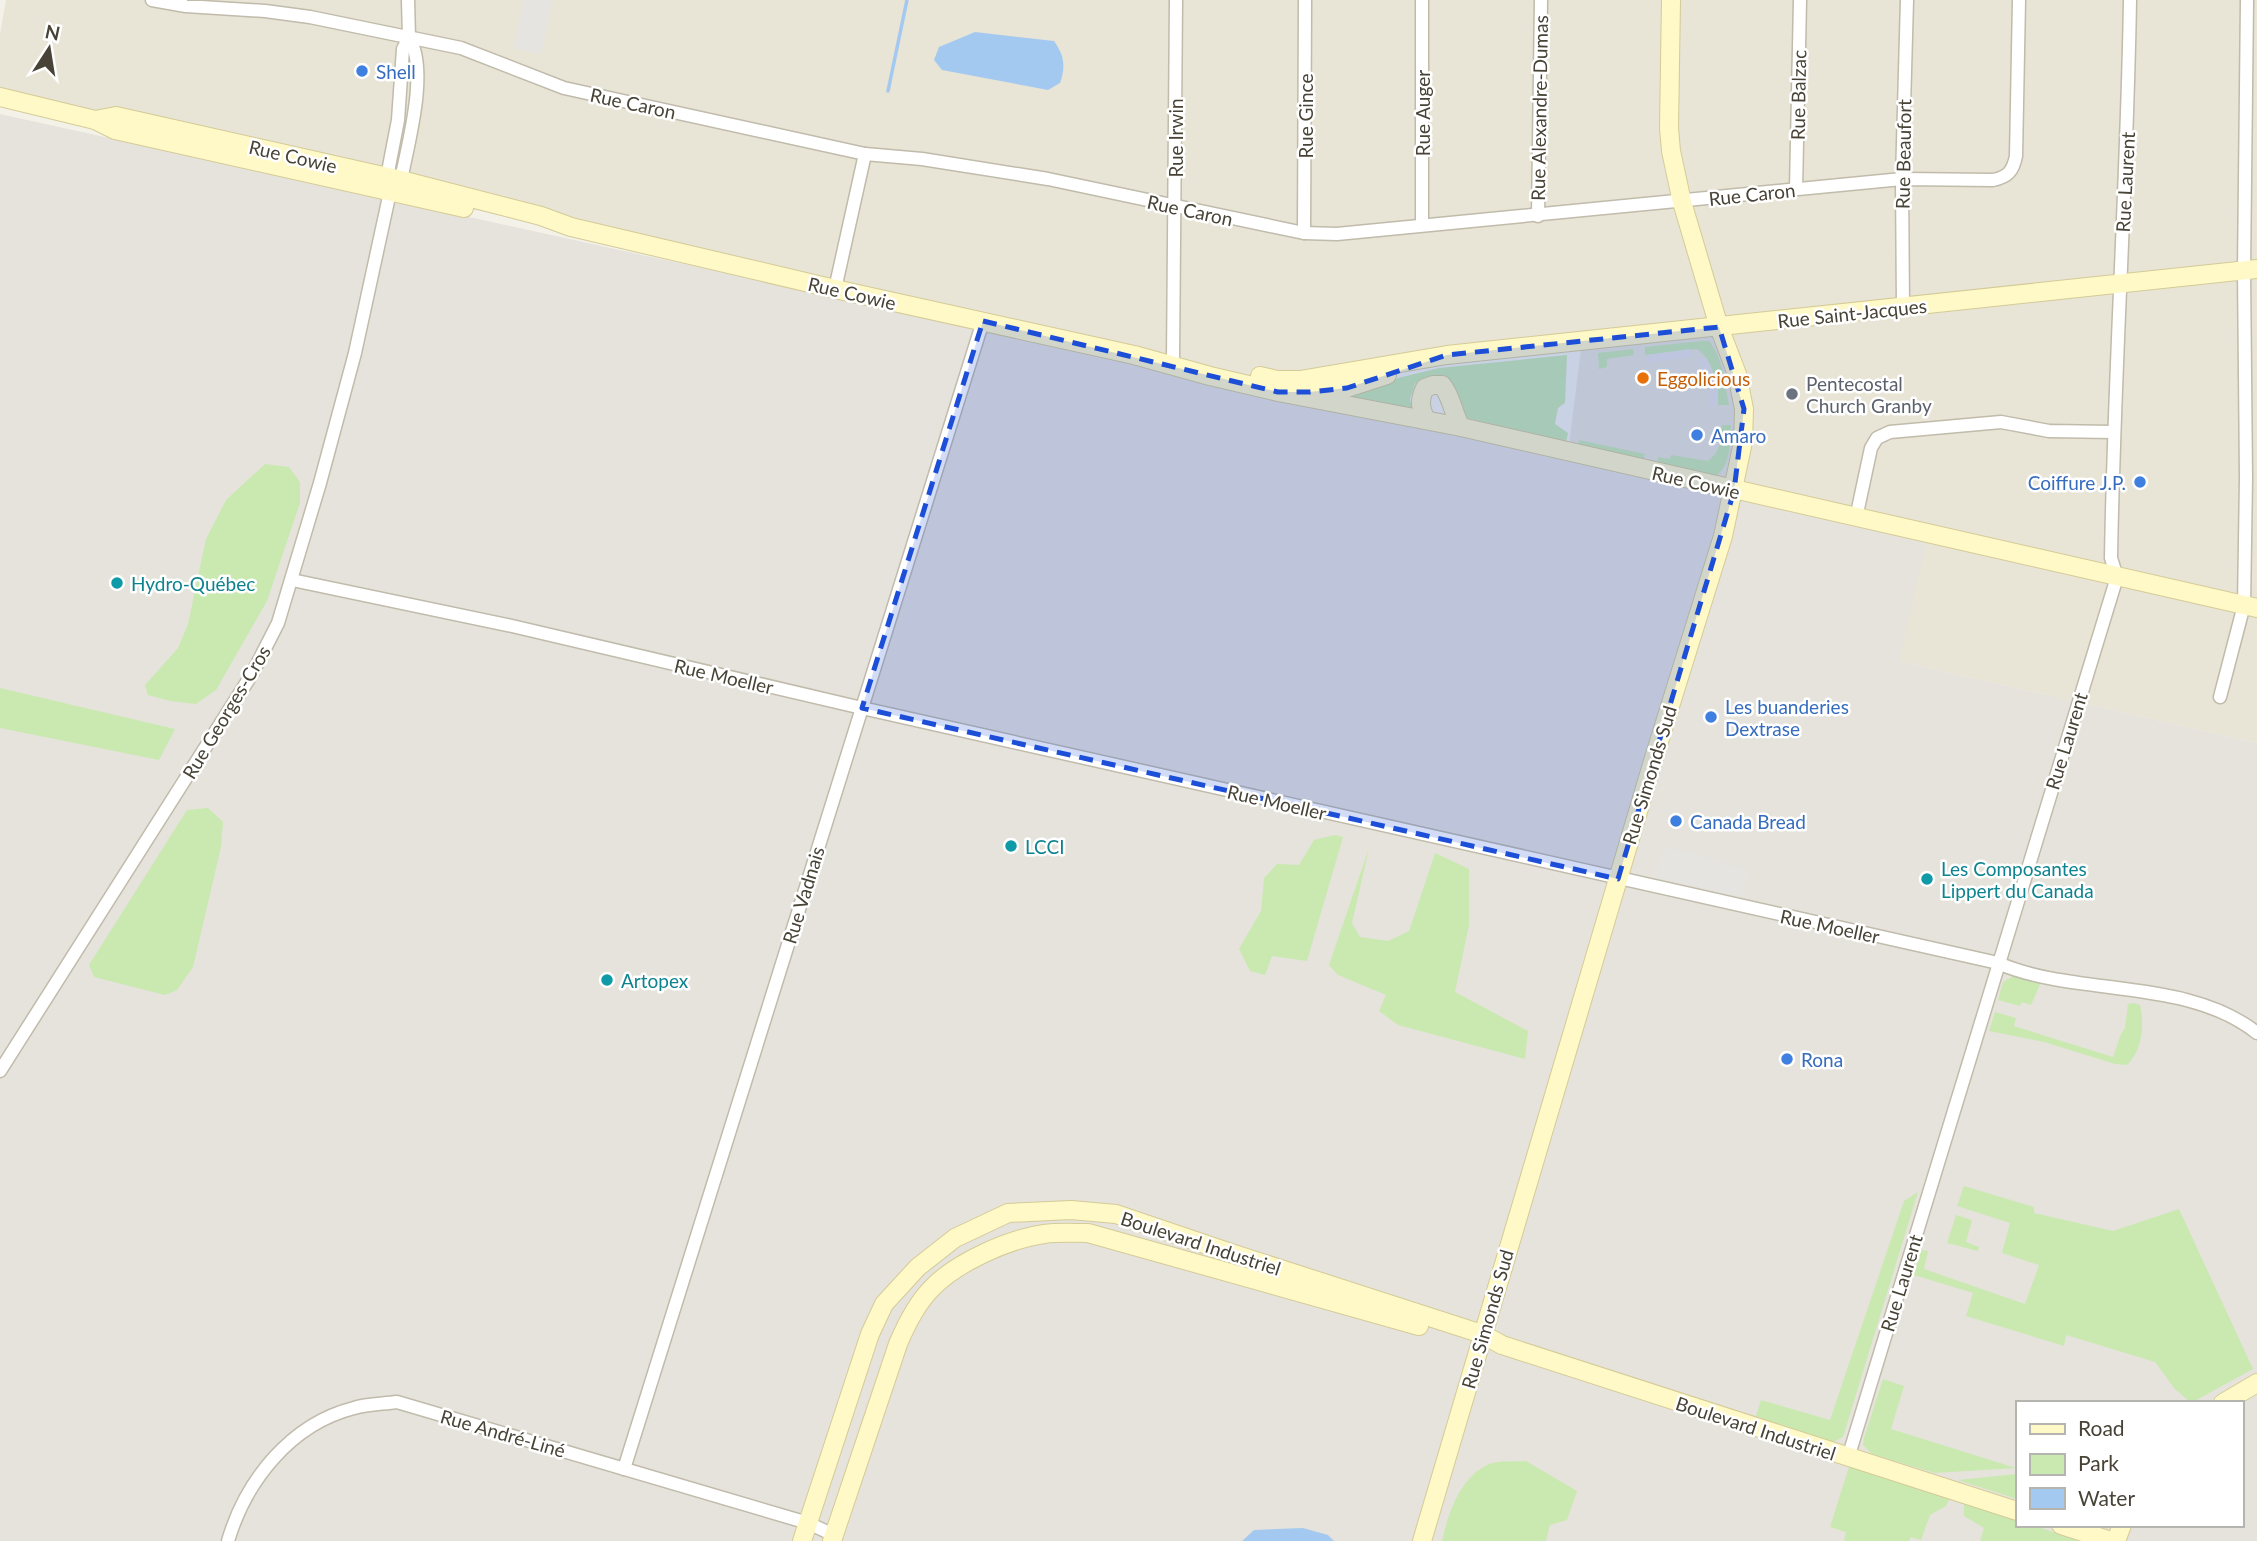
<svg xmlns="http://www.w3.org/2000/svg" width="2257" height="1541" viewBox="0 0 2257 1541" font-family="Lato,sans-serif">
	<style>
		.residential { fill: #e8e4d6 }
		.industrial { fill: #e6e3dc; fill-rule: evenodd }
		.green { fill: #c9e9b0 }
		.parking { fill: #e5e4e0 }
		.water { fill: #a4c9f1 }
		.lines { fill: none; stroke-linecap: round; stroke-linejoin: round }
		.stream { stroke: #a4c9f1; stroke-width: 3.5 }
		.street-casing { stroke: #c0bbaa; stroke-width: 15 }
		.secondary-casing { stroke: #d4cb97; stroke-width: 20 }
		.street { stroke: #fff; stroke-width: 12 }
		.secondary { stroke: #fff8c7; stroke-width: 18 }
		.marked { fill: #1d4ed8; fill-opacity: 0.2; stroke: #1d4ed8; stroke-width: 5; stroke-dasharray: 14 9; stroke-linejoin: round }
		.shop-dot { fill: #3f7fe0; stroke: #fff; stroke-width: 2.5 }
		.food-dot { fill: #e8710a; stroke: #fff; stroke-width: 2.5 }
		.worship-dot { fill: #6b7280; stroke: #fff; stroke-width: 2.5 }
		.culture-dot { fill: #0f9aa8; stroke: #fff; stroke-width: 2.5 }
		.labels { text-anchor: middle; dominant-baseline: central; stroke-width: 5; stroke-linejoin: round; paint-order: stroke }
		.shop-label { font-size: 19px; fill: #366cbe; stroke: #fff; text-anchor: start }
		.street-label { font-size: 19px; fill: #484336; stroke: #fff }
		.food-label { font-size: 19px; fill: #c56008; stroke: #fff; text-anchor: start }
		.worship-label { font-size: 19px; fill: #5b616d; stroke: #fff; text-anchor: start }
		.culture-label { font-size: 19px; fill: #0d838f; stroke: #fff; text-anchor: start }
	</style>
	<rect width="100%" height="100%" fill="#f4f2e8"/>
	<polygon class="residential" points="6,0 2257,0 2257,743 1899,661 1568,453 1582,341 1447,355 1310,392 571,227 540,225 0,98 0,34"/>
	<path class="industrial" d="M0 114 1322 404 1927 541 1899 661 2257 743V1541H0ZM2017 1403H2241V1525H2017Z"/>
	<g class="green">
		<path d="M1701 341H1709C1723 358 1725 384 1729 405H1718C1718 386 1714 360 1697 349L1645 355V347Z"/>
		<polygon points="1633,349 1634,355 1607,359 1607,367 1599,369 1598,353"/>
		<path d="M1567 355 1565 403 1558 408 1555 424 1568 433 1566 443 1463 417 1448 381C1436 375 1425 374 1415 384L1410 399 1412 409 1350 400 1347 395 1398 378 1439 368Z"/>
		<path d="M1722 425H1731C1730 442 1731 465 1716 476L1657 464 1658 457 1670 459 1671 455 1708 461C1721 451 1721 441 1722 425Z"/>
		<polygon points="1579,440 1645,454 1643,461 1578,446"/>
		<polygon points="265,464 289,467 300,482 300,503 267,601 216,690 196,704 170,701 148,695 145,685 178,648 188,624 206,539 226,500"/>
		<polygon points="0,688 175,729 159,760 0,728"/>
		<polygon points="208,808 223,822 221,847 193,967 177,990 165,995 94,977 89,965 187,810"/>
		<polygon points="1334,835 1343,837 1307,961 1272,956 1265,975 1250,971 1239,949 1261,911 1264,878 1277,864 1299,865 1314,840"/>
		<polygon points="1369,848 1352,923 1360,937 1388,941 1409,931 1435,853 1469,869 1469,925 1455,992 1528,1031 1525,1059 1398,1025 1379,1011 1386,995 1338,975 1329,965"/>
		<polygon points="2013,976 2041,982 2031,1005 2022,1002 2020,1006 1998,1000 2003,982"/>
		<path d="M2134 1003 2140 1005C2145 1023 2142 1052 2127 1065L2115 1064 2044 1042 1989 1031 1995 1012 2016 1018 2014 1026 2113 1057 2121 1034 2125 1028 2128 1004Z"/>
		<polygon points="1964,1186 2034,1207 2034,1213 2113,1231 2179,1209 2253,1369 2191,1403 2174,1388 2155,1362 2066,1335 2064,1346 1966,1316 1973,1293 1914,1275 1921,1250 1928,1251 1924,1269 2025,1304 2039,1265 2002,1253 2010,1223 1957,1206"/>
		<polygon points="1918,1192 1843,1437 1833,1442 1826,1440 1756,1416 1761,1400 1830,1420 1904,1201"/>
		<polygon points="1956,1215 1972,1220 1966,1242 1979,1247 1978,1251 1947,1243"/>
		<polygon points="1883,1379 1904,1386 1891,1429 2016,1468 1935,1473 1872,1454 1863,1445 1864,1438"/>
		<path d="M1526 1461 1577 1491 1567 1520 1550 1525 1546 1541H1442C1448 1514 1459 1479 1487 1465 1496 1460 1515 1462 1526 1461Z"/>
		<polygon points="1849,1467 1950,1498 1946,1506 1930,1515 1921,1540 1911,1537 1909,1541 1844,1541 1846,1532 1830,1527"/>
		<polygon points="2017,1474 2017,1499 1958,1480"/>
		<polygon points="1964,1503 2017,1520 2017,1525 2032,1525 2080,1541 1980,1541 1984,1528 1964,1516"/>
	</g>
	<g class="parking">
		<polygon points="524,0 552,0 541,54 514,49"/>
		<polygon points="1690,349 1693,357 1648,363 1647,355"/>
		<polygon points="1707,358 1718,389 1718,405 1710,405 1709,383 1697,359"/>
		<polygon points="1665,846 1749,870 1742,897 1655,877"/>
	</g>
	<g class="water">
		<path d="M975 32 1054 41C1064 55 1066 66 1060 83L1048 90 942 70 934 60 939 47Z"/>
		<polygon points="1303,1528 1328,1535 1334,1541 1242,1541 1254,1530"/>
	</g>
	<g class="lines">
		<polyline class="stream" points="888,91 907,0"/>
		<defs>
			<g id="street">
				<path d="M152 0 186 6 265 11 310 17 461 48 564 88 865 154 922 159 1048 179 1304 233 1337 234 1902 179 1993 180C2008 177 2013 171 2016 156L2019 0"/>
				<path d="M395 186 401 180C408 143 429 71 409 37"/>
				<polyline points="1796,189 1800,0"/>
				<polyline points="1538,216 1541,0"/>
				<polyline points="1422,225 1422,0"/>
				<polyline points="1304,233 1305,0"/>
				<polyline points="835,289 865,154"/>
				<polyline points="1903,308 1902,179 1907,0"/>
				<polyline points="1173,361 1176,0"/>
				<polyline points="1856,518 1871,448 1877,438 1890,432 2001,422 2049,431 2113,432"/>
				<path d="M292 580 512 626 862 708 1998 963C2076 997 2187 977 2257 1033"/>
				<polyline points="2220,697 2244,605 2246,478 2244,271 2247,0"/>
				<polyline points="0,1071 252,674 278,623 320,483 355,353 390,192 387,177 398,120 403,49 409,37 408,0"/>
				<path d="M1848 1458 2117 577 2111 558C2114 372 2127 186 2130 0"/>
				<polyline points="624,1469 983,321"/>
				<path d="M228 1541C246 1480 291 1424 354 1408 367 1404 383 1404 397 1402L808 1523 834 1535"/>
			</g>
			<g id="secondary">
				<polyline points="0,97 95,120 115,130 464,208"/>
				<polyline points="95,120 116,116 401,180 541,216 571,227 835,289 1134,355 1210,376 1278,392 1461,427 2257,608"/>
				<polyline points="1260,376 1277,380 1300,380 1447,355 2257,269"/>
				<polyline points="1309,392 1347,388 1387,375"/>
				<path d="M1426 420C1420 408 1419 400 1425 388L1433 385H1442C1452 397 1453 414 1461 427"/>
				<polyline points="2223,1403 2257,1383"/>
				<polyline points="2061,1525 2111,1541"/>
				<polyline points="802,1541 870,1334 884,1304 918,1267 955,1238 1008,1213 1071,1210 1116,1214 1231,1253 1482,1334 1502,1345 2017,1511"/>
				<path d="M832 1541 898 1344C906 1325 917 1303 932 1288 957 1262 1009 1239 1044 1234 1058 1232 1073 1233 1088 1233L1419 1326"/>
				<polyline points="1422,1541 1653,761 1723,536 1743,442 1744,409 1737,374 1719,327 1682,202 1671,151 1669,128 1671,0"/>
				<polyline points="2116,1541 2122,1525"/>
			</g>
		</defs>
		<use href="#street" class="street-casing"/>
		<use href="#secondary" class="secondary-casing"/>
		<use href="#street" class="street"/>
		<use href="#secondary" class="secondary"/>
	</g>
	<path class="marked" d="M983 321 1278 392H1310L1347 388 1447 355 1719 327 1744 409 1734 491 1618 879 862 708Z"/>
	<g class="shop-dot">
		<circle cx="362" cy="71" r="7"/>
		<circle cx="1697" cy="435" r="7"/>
		<circle cx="2140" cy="482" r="7"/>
		<circle cx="1711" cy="717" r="7"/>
		<circle cx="1676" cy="821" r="7"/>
		<circle cx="1787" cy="1059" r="7"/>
	</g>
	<circle class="food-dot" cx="1643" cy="378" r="7"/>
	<circle class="worship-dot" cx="1792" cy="394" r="7"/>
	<g class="culture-dot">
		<circle cx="117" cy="583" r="7"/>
		<circle cx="1011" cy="846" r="7"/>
		<circle cx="1927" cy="879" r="7"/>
		<circle cx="607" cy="980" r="7"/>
	</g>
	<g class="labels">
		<g class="shop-label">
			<text x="376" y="71">Shell</text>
			<text x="1711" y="435">Amaro</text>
			<text x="2126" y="482" text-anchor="end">Coiffure J.P.</text>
			<text x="1725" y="706">Les buanderies<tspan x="1725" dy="22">Dextrase</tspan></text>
			<text x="1690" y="821">Canada Bread</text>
			<text x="1801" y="1059">Rona</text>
		</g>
		<g class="street-label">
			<text transform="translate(1798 95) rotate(-89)">Rue Balzac</text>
			<text transform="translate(633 103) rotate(12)">Rue Caron</text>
			<text transform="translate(1539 108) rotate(-89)">Rue Alexandre-Dumas</text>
			<text transform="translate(1422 113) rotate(-90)">Rue Auger</text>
			<text transform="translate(1305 116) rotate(-90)">Rue Gince</text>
			<text transform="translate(1175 138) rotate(-90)">Rue Irwin</text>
			<text transform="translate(1903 154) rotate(-89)">Rue Beaufort</text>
			<text transform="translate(293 156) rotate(13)">Rue Cowie</text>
			<text transform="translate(2125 182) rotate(-87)">Rue Laurent</text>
			<text transform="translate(1752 194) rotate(-6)">Rue Caron</text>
			<text transform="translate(1190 210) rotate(12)">Rue Caron</text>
			<text transform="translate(852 293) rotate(13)">Rue Cowie</text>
			<text transform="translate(1852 313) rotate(-6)">Rue Saint-Jacques</text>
			<text transform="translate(1696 482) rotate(13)">Rue Cowie</text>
			<text transform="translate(724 676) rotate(13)">Rue Moeller</text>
			<text transform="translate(226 712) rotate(-59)">Rue Georges-Cros</text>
			<text transform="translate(2066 741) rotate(-73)">Rue Laurent</text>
			<text transform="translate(1649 775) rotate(-73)">Rue Simonds Sud</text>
			<text transform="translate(1277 802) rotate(13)">Rue Moeller</text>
			<text transform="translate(803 895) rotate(-73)">Rue Vadnais</text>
			<text transform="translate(1830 926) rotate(12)">Rue Moeller</text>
			<text transform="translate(1201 1243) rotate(18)">Boulevard Industriel</text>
			<text transform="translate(1901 1283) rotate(-73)">Rue Laurent</text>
			<text transform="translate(1487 1319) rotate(-74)">Rue Simonds Sud</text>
			<text transform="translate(1756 1428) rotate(18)">Boulevard Industriel</text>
			<text transform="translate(503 1433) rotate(16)">Rue André-Liné</text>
		</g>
		<g class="food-label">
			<text x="1657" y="378">Eggolicious</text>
		</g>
		<g class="worship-label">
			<text x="1806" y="383">Pentecostal<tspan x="1806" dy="22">Church Granby</tspan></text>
		</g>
		<g class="culture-label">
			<text x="131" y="583">Hydro-Québec</text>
			<text x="1025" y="846">LCCI</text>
			<text x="1941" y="868">Les Composantes<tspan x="1941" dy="22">Lippert du Canada</tspan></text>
			<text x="621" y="980">Artopex</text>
		</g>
	</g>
	<rect x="2016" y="1401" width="228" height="126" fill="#ffffff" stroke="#b6b4af" stroke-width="2"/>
	<rect x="2030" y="1424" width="35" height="10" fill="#fff8c7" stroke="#b6b4af" stroke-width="2"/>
	<text x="2078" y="1436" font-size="21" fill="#484336">Road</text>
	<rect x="2030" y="1454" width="35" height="21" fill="#c9e9b0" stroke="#b6b4af" stroke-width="2"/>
	<text x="2078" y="1471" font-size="21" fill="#484336">Park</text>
	<rect x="2030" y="1488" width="35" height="21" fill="#a4c9f1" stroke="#b6b4af" stroke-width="2"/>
	<text x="2078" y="1506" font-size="21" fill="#484336">Water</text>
	<g transform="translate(49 49) rotate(12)" stroke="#ffffff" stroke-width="5" paint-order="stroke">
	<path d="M0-5L12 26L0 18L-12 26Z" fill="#484336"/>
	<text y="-10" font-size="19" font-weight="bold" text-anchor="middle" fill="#484336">N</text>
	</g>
</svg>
